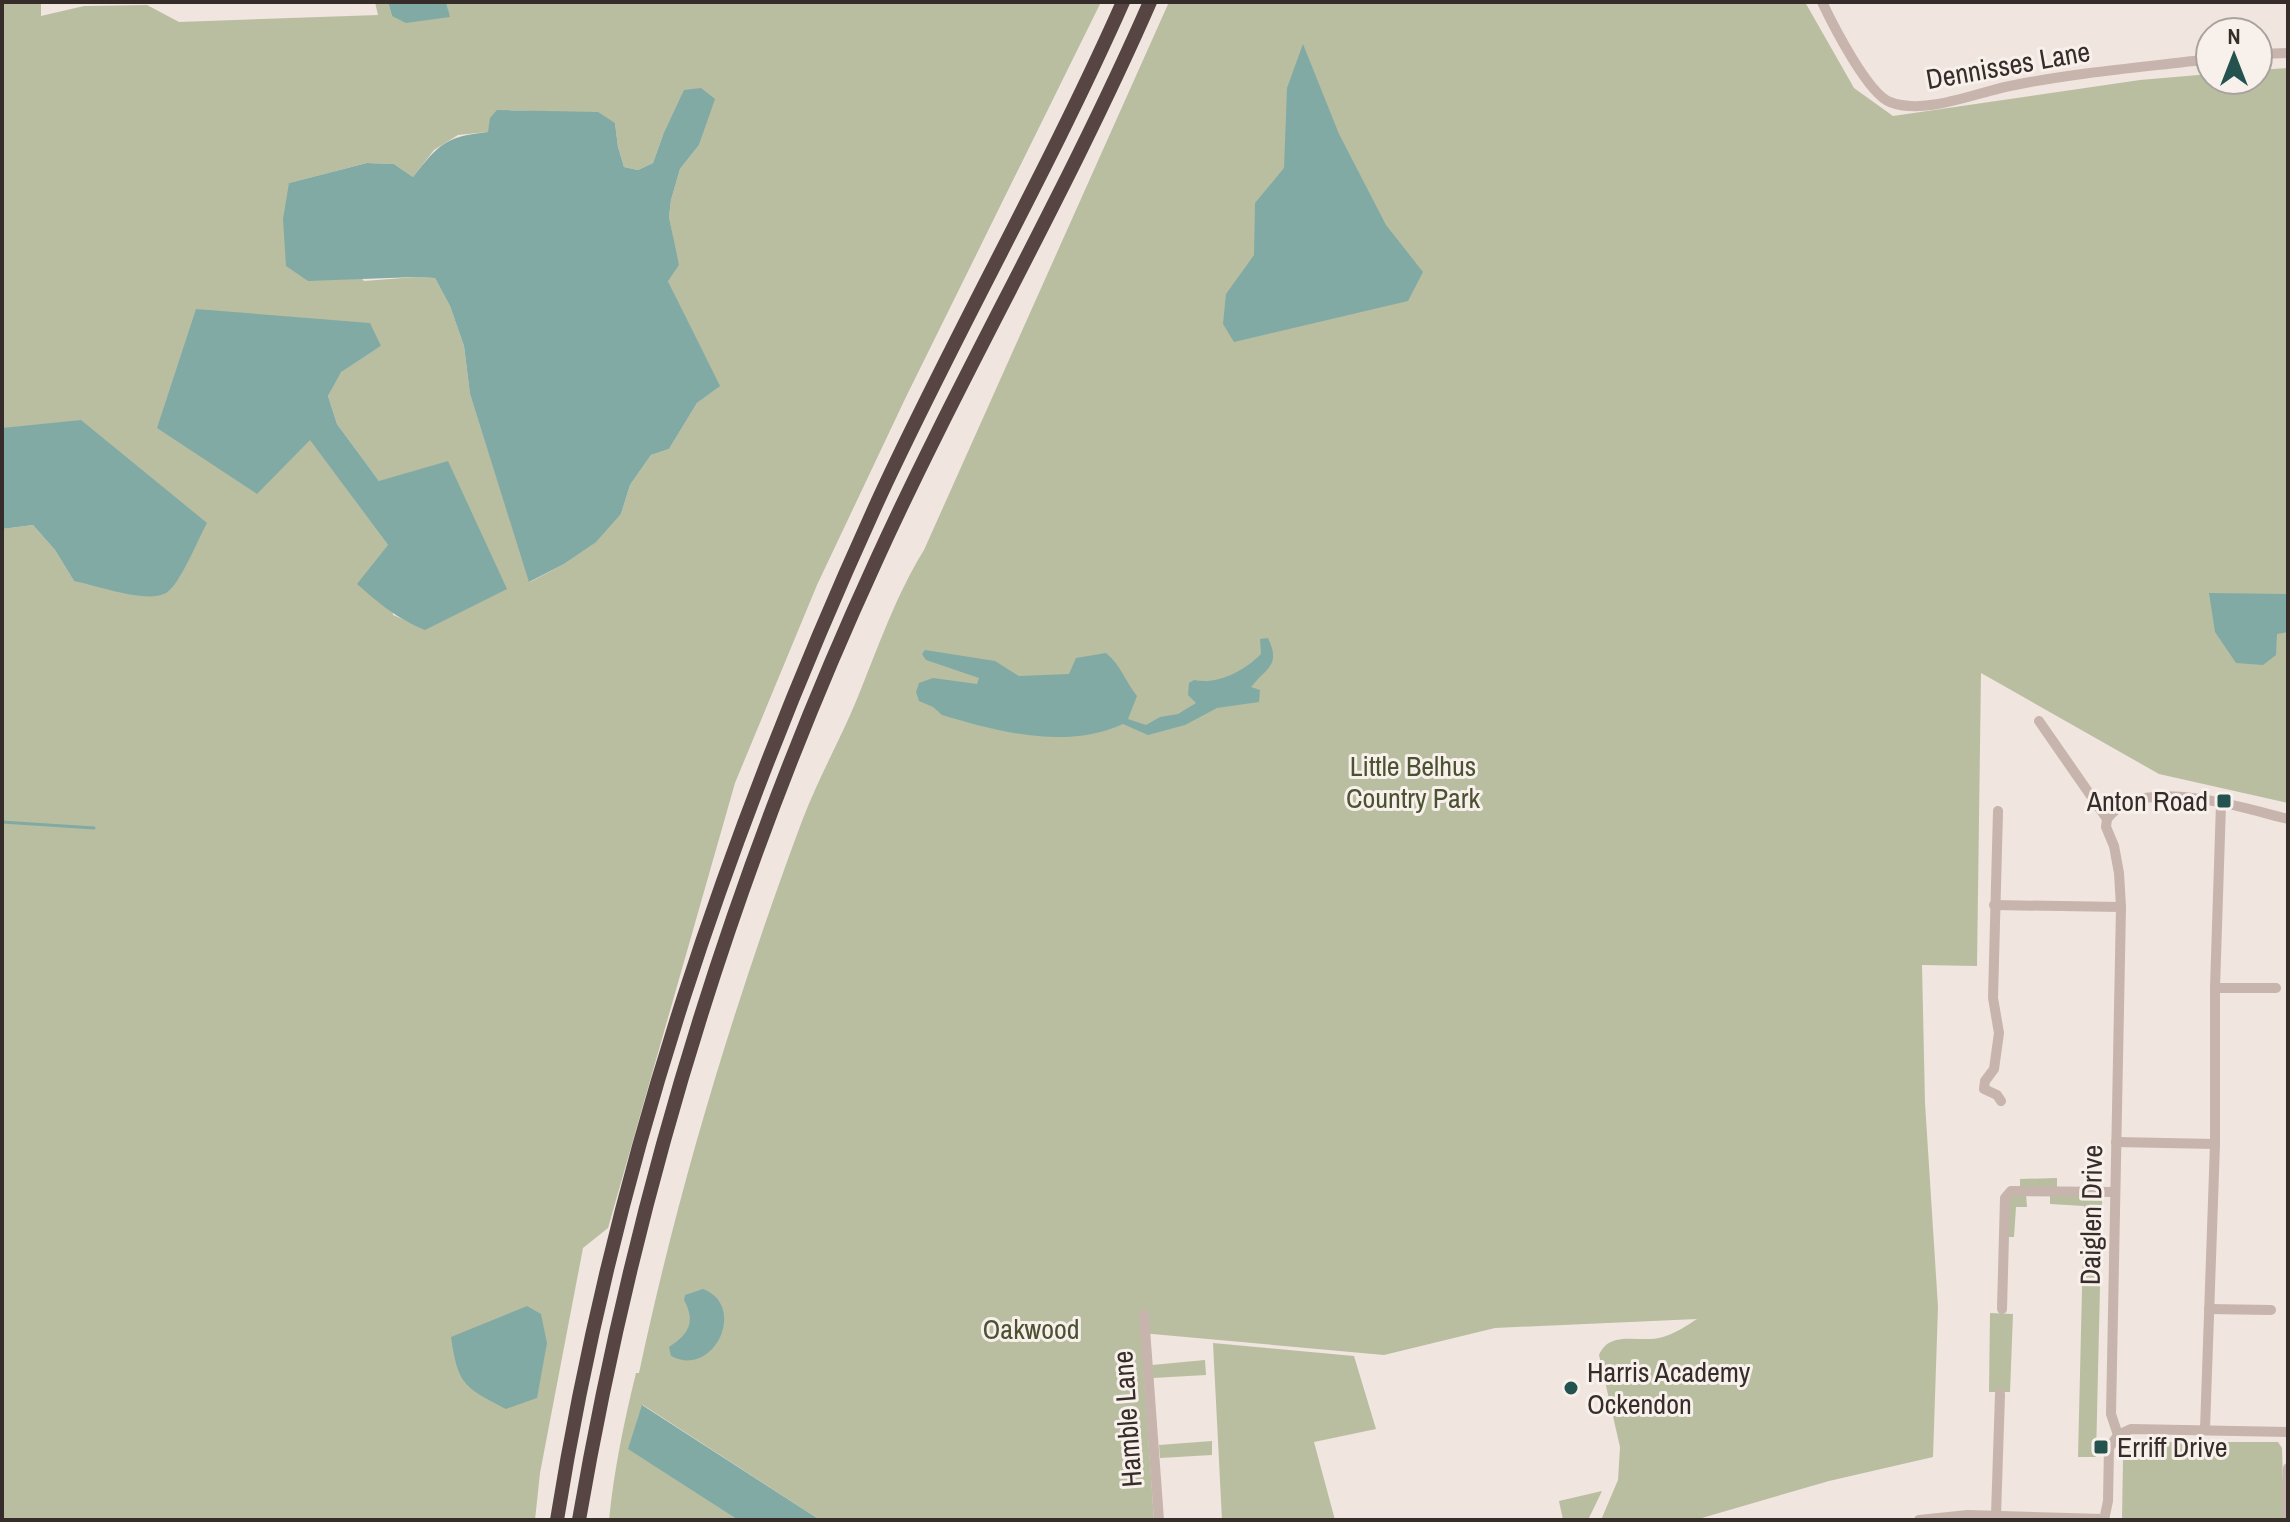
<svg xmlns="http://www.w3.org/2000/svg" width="2290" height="1522" viewBox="0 0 2290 1522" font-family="'Archivo Narrow',sans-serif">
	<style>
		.green { fill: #b9bea1; fill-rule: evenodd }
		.water { fill: #81aaa5 }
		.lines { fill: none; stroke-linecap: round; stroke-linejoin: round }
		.stream { stroke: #81aaa5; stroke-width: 3 }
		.minor { stroke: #c7b4ac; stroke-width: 10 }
		.highway { stroke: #564542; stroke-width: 14 }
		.poi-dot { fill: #24534f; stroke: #f8f0eb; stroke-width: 3 }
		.labels { text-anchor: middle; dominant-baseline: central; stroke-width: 6; stroke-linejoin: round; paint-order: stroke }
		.street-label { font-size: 28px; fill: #362c2a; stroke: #f8f0eb }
		.park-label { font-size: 28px; fill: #4b5231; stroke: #f8f0eb }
		.poi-label { font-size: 28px; fill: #362c2a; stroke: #f8f0eb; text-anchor: start }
	</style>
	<rect width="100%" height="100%" fill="#f0e5df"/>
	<g class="green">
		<path d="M2 2H41V16L84 6 147 5 179 22 378 15 375 2H388L392 16H449L446 2H1101L905 399 817 585 735 783 608 1228 583 1248 540 1473 535 1520H2V529L33 525 55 550 74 581 179 578 191 552 2 428ZM714 99 699 145 680 169 671 200 669 217 673 238 668 281 719 386 697 403 669 449 651 455 630 485 621 514 596 541 564 564 530 582 470 394 464 346 450 306 435 278 416 277 364 281 289 183 367 163 394 164 413 177 434 150 458 135 488 132 511 110 553 112 615 123 618 147 624 167 638 170 653 163 663 135ZM196 309 381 346 340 372 328 396 337 424 379 481 426 629 393 615 388 545 310 439Z"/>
		<path d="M1169 2H1805L1854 88 1893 116 2140 80 2210 74V80H2258V70L2288 68V803L2159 774 1981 673 1977 966 1922 965 1925 1103 1938 1307 1933 1457 1829 1481 1695 1520H1601L1618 1480 1620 1447 1599 1355C1610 1329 1641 1344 1663 1337 1674 1334 1688 1325 1697 1319L1495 1328 1384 1355 1141 1333 1154 1520H820L643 1405 629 1449 738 1520H609C614 1470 624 1422 636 1373H639C679 1185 735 1001 802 821 818 779 840 740 857 699 878 648 895 597 924 550Z"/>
		<polygon points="2057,1178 2057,1187 2020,1187 2020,1179"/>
		<polygon points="2012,1194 2026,1194 2027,1207 2016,1207 2014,1237 2008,1237 2009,1199"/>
		<polygon points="2050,1194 2098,1195 2102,1201 2096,1457 2078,1457 2084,1206 2050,1204"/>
		<polygon points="1990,1313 2013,1314 2010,1392 1989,1392"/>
		<polygon points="1213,1343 1354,1356 1376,1429 1314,1442 1335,1520 1222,1520"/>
		<polygon points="1205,1360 1206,1375 1153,1378 1152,1365"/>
		<polygon points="1212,1441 1212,1455 1160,1458 1159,1445"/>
		<polygon points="2135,1442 2278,1442 2282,1448 2284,1520 2122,1520 2123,1459"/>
		<polygon points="1602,1491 1588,1520 1563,1520 1559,1501"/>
	</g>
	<g class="water">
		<polygon points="388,2 446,2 450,17 406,23 392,16"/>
		<polygon points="1303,44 1339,134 1386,225 1423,272 1408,301 1234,342 1223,324 1226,294 1254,255 1255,203 1284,168 1287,88"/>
		<path d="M701 88 715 99 699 145 680 169 671 200 669 217 679 265 668 281 720 386 697 403 669 449 651 455 630 485 621 514 596 542 564 564 529 582 470 394 464 346 450 306 435 278 416 277 308 281 286 266 283 219 289 183 367 163 394 164 413 177C440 143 445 137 488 132L490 118 497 110 598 112 615 123 618 147 624 167 638 170 653 163 663 135 684 90Z"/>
		<path d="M196 309 370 323 381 346 341 372 328 396 337 424 379 481 448 461 507 589 425 630C396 618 380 604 357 584L388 545 310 440 257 494 157 428Z"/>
		<path d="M81 420 207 523C198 539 180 585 166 593 147 604 95 585 74 581L55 550 33 525 2 529V428Z"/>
		<polygon points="2209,593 2288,594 2288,632 2277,634 2276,655 2263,665 2236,663 2215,632"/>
		<path d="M1268 638C1281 666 1267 667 1251 687L1260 690 1259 702 1217 708 1185 725 1148 735 1123 724C1067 750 999 732 942 715L933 707 919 701 916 692 919 683 933 678 977 684 979 678 926 660 922 654 925 650 995 661 1019 676 1069 674 1076 658 1106 653C1121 665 1125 681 1137 696L1128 719 1146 725 1160 717 1178 714 1196 703 1188 695 1189 683 1194 680C1218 685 1244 671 1261 654L1260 639Z"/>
		<path d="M703 1289C748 1306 714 1379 671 1356L669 1347C689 1334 696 1322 684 1300L685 1295Z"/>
		<path d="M527 1306 541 1314 547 1343 537 1398 506 1409C464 1387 458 1385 451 1337Z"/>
		<polygon points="642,1405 820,1520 738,1520 628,1449"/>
	</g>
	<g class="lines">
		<polyline class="stream" points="2,822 94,828"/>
		<g class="minor">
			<path d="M1822 2C1833 25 1868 94 1890 102 1925 116 1979 91 2015 85 2080 72 2145 67 2210 59"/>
			<polyline points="2258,54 2288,53"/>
			<polyline points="2039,721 2107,819 2106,827 2114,846 2119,873 2121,907 2111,1414 2118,1435"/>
			<polyline points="1998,811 1993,998 1999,1033 1994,1069 1985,1081 1984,1089 1997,1095 2001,1101"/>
			<path d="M2107 819C2141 774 2242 808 2288 819"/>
			<polyline points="1994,905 2121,907"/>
			<polyline points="2215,988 2276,988"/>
			<polyline points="2116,1142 2215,1144"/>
			<polyline points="2002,1309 2005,1198 2011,1191 2115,1192"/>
			<polyline points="2209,1309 2271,1310"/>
			<polyline points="1144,1315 1159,1520"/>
			<polyline points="2205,1429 2215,1144 2215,988 2221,804"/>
			<polyline points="2118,1435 2131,1429 2288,1432"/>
			<polyline points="1996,1515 2000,1394"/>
			<polyline points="1919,1520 1968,1515 2104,1519"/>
			<polyline points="2104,1520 2108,1501 2109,1448 2118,1435"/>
			<polyline points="2287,1520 2288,1468"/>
		</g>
		<g class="highway">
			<path d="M557 1520C614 1163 731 822 881 494 958 328 1049 169 1123 2"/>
			<path d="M579 1520C636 1189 736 866 876 561 962 372 1067 192 1150 2"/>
		</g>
	</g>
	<g class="poi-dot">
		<rect x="2216" y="793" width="16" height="16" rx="4"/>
		<circle cx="1571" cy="1388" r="8"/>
		<rect x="2093" y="1439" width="16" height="16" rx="4"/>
	</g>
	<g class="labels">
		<g class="street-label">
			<text transform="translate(2008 65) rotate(-10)">Dennisses Lane</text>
			<text transform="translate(2091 1215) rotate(-89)">Daiglen Drive</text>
			<text transform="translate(1127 1419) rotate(-94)">Hamble Lane</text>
		</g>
		<g class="park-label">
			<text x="1413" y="766">Little Belhus<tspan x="1413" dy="32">Country Park</tspan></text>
			<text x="1031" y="1329">Oakwood</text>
		</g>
		<g class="poi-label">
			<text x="2208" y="801" text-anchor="end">Anton Road</text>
			<text x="1587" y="1372">Harris Academy<tspan x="1587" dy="32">Ockendon</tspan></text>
			<text x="2117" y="1447">Erriff Drive</text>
		</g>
	</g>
	<rect width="2290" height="1522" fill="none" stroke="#362c2a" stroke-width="8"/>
	<g transform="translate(2234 56)"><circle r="38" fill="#f8f0eb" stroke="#aaa29e" stroke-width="2"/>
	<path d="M0-6L14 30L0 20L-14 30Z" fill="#24534f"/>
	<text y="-12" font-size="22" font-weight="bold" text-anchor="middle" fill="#362c2a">N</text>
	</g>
</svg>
